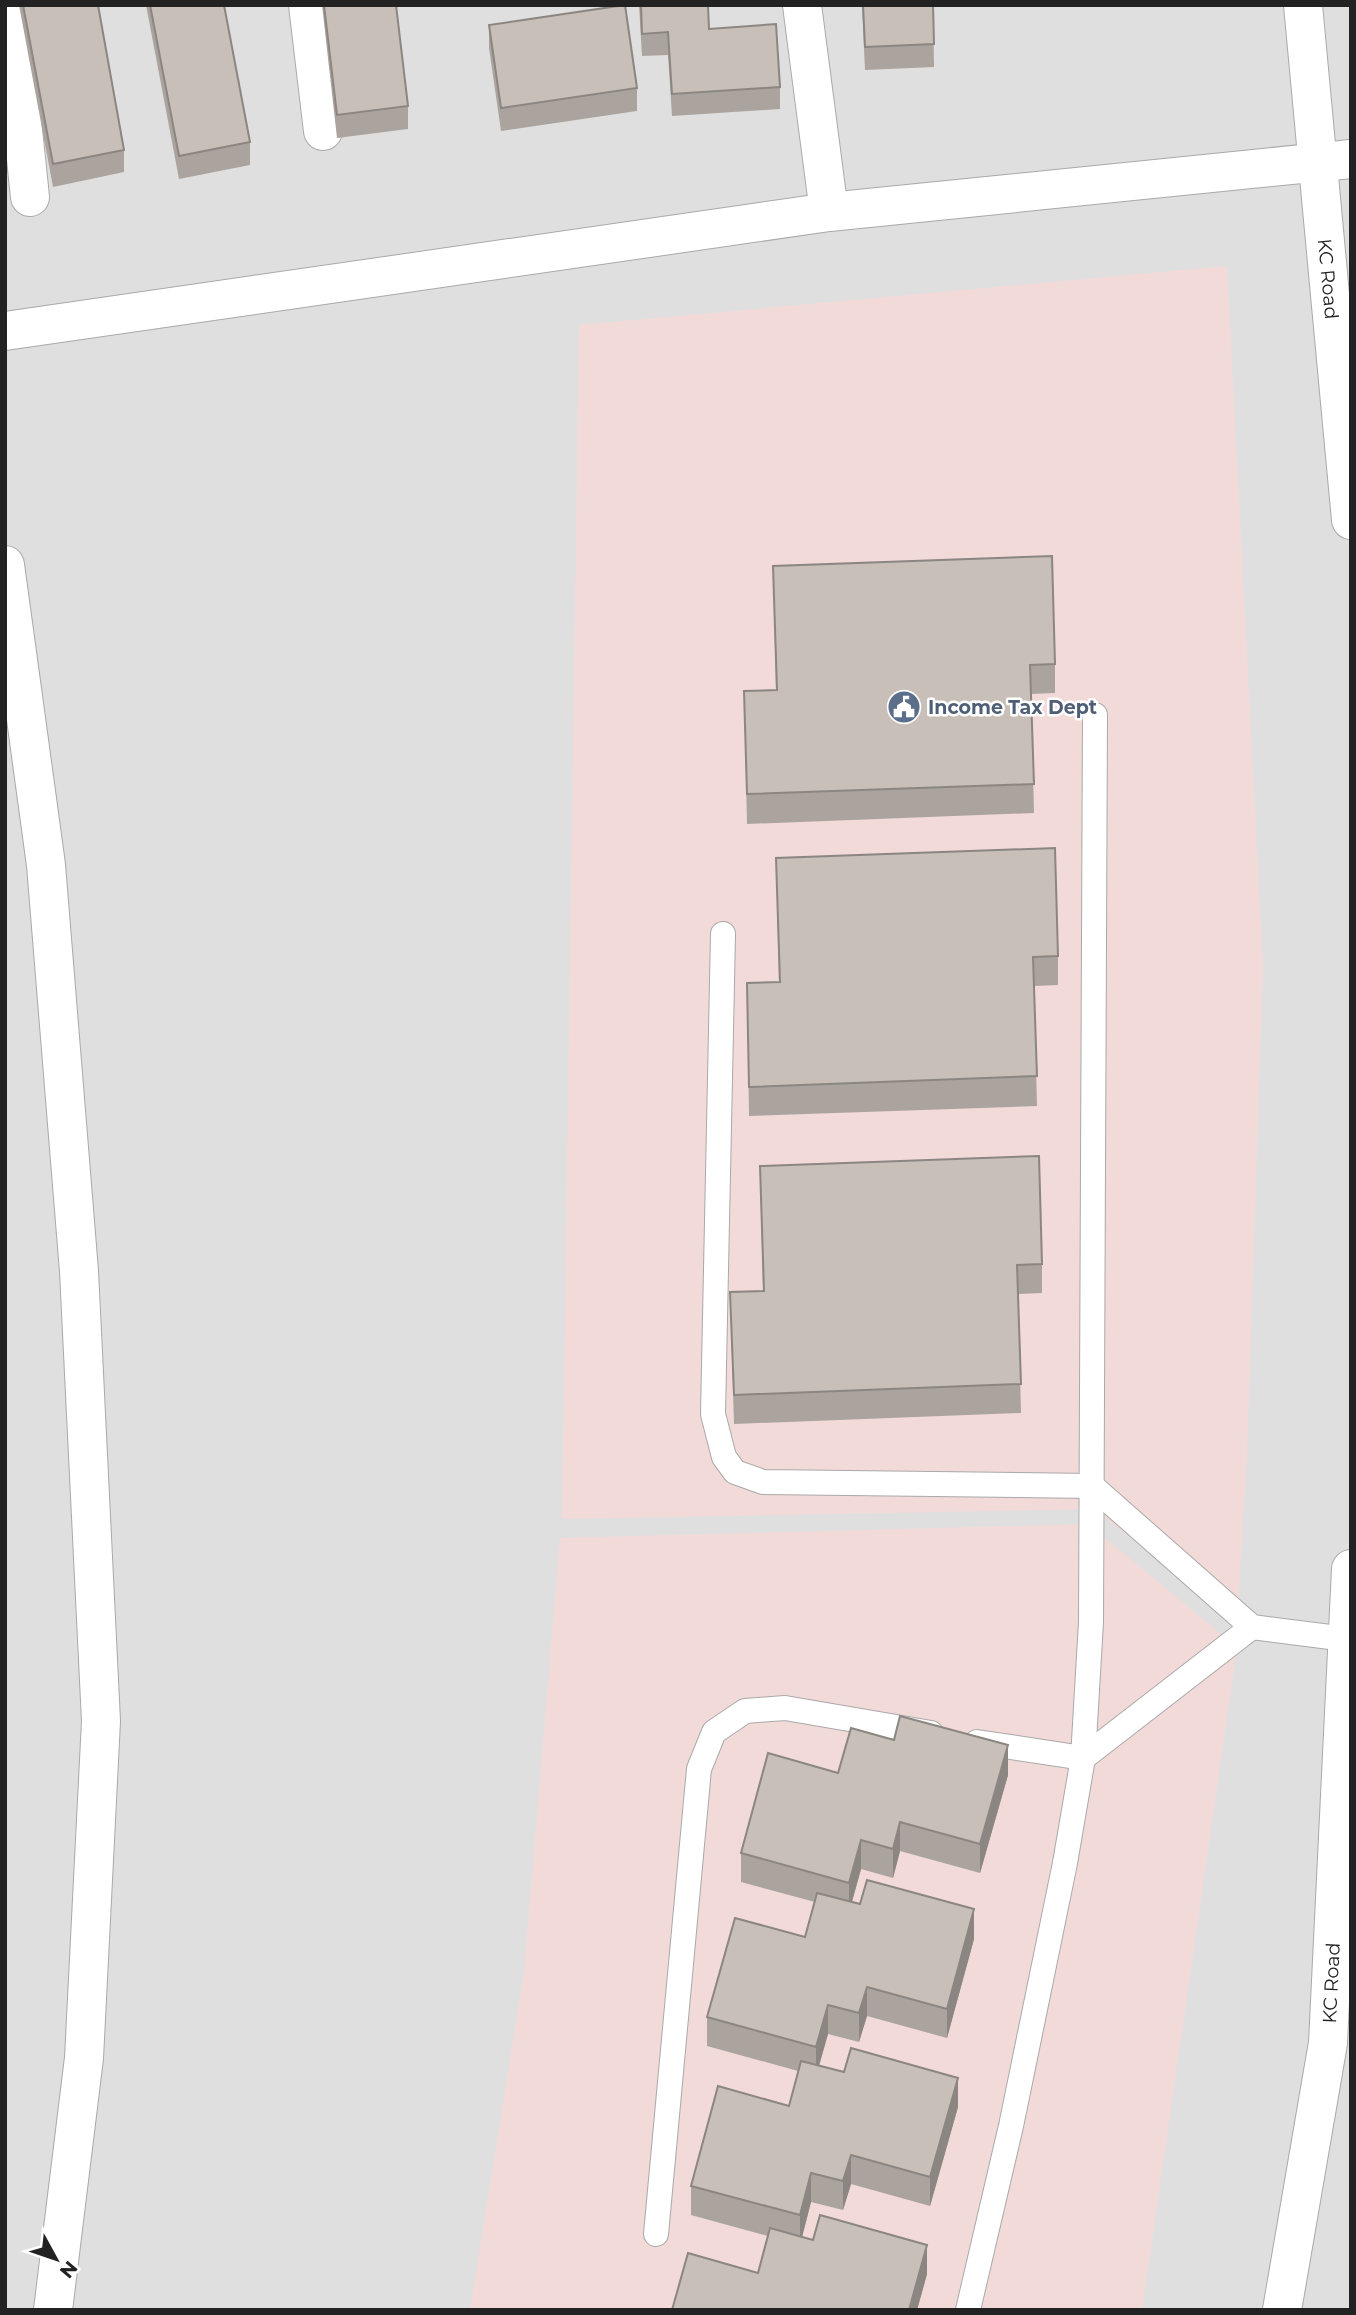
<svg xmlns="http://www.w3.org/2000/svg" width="1356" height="2315" viewBox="0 0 1356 2315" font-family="Montserrat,sans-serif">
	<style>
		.residential { fill: #e0dfdf }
		.commercial { fill: #f2dad9 }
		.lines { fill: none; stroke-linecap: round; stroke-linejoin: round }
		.service-casing { stroke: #a9a9a9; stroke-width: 26 }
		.minor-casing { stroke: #a9a9a9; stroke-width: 40 }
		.service { stroke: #fff; stroke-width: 24 }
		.minor { stroke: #fff; stroke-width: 38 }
		.wall { fill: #aba49e }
		.shaded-wall { fill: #8b8681 }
		.building { fill: #c7bfb8; stroke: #8b8681; stroke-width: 2 }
		.labels { text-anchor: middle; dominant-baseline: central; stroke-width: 5; stroke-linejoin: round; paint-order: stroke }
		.street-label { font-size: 19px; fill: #222; stroke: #fff }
		.service-label { font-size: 19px; font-weight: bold; fill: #4e5e75; stroke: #fff; text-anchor: start }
	</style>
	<rect width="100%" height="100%" fill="#f2efe9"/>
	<rect class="residential" x="5" y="5" width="1346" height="2305"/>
	<g class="commercial">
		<polygon points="1227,266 1263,966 1247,1456 1237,1620 1094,1509 562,1519 579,325"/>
		<polygon points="1088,1524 1237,1647 1142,2310 470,2310 524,1972 560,1538"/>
	</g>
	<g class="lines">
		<defs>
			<g id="service">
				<polyline points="723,934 713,1414 724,1457 735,1472 763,1482 1092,1486 1252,1627 1346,1639"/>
				<polyline points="977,1742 1083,1758 1252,1627"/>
				<polyline points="656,2234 699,1769 714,1732 745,1711 785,1708 931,1733"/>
				<polyline points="968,2310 1011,2126 1065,1863 1083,1758 1091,1622 1095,715"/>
			</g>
			<g id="minor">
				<polyline points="10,5 30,197"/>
				<polyline points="308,5 323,131"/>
				<polyline points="802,5 829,212"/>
				<path id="s1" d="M1303 5 1351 520"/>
				<polyline points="5,331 829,212 1351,159"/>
				<polyline points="5,565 46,865 79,1271 101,1721 84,2058 53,2310"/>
				<path id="s2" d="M1282 2310 1328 2043 1351 1569"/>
			</g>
		</defs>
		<use href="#service" class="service-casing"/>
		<use href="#minor" class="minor-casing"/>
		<use href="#service" class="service"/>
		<use href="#minor" class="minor"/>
	</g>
	<g class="wall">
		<polygon points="19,5 98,5 124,150 124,172 53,187"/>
		<polygon points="146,5 224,5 250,142 250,165 179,179"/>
		<polygon points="322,5 396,5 408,106 408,129 337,138"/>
		<polygon points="639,5 708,5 709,29 780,87 780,109 672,116 668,55 642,56"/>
		<polygon points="862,5 933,5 934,67 865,70"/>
		<polygon points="489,25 637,88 637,111 501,131 489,48"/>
		<polygon points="773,566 1055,664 1055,693 1031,694 1034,813 747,824 744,691 776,690"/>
		<polygon points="776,858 1058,956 1058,985 1034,986 1037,1106 749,1116 747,983 779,983"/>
		<polygon points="760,1166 1042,1264 1042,1293 1018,1294 1021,1413 734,1424 730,1292 763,1291"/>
		<polygon points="838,1773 1008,1775 980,1873 900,1851 893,1878 861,1869 852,1902 974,1939 947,2038 867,2016 859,2042 828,2034 819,2066 958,2107 930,2206 851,2184 843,2210 811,2202 802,2237 927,2274 917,2310 672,2310 758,2273 768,2236 691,2215 691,2186 789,2106 798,2071 707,2046 707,2017 805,1937 815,1902 741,1882 741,1853"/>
	</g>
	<g class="shaded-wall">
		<polygon points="1008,1745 1008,1775 980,1873 980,1844"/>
		<polygon points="900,1822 900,1851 893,1878 893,1849"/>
		<polygon points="861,1840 861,1869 849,1912 849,1883"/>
		<polygon points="974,1909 974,1939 947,2038 947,2009"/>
		<polygon points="867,1987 867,2016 859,2042 859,2013"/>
		<polygon points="828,2005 828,2034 816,2076 816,2047"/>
		<polygon points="958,2078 958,2107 930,2206 930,2177"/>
		<polygon points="851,2155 851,2184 843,2210 843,2181"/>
		<polygon points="811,2173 811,2202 800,2245 800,2215"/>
		<polygon points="927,2245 927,2274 917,2310 909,2310"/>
	</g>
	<g class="building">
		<polygon points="23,5 98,5 124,150 53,164"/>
		<polygon points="150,5 224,5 250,142 179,156"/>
		<polygon points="324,5 396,5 408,106 337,115"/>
		<polygon points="625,5 637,88 501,108 489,25"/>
		<polygon points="641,5 708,5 709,29 776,24 780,87 672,94 668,32 642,34"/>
		<polygon points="863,5 933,5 934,44 865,47"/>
		<polygon points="1052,556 1055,664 1030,665 1034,784 747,794 744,691 777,690 773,566"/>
		<polygon points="1055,848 1058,956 1033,957 1037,1076 749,1087 747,983 780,982 776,858"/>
		<polygon points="1039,1156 1042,1264 1017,1265 1021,1384 734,1395 730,1292 764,1291 760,1166"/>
		<polygon points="900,1716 1008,1745 980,1844 900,1822 893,1849 861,1840 849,1883 741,1853 768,1753 838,1773 851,1728 894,1740"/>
		<polygon points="867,1880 974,1909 947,2009 867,1987 859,2013 828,2005 816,2047 707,2017 735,1918 805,1937 817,1893 860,1904"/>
		<polygon points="851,2048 958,2078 930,2177 851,2155 843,2181 811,2173 800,2215 691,2186 718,2086 789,2106 801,2061 844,2072"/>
		<polygon points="820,2215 927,2245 909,2310 672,2310 688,2253 758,2273 770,2228 813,2240"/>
	</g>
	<defs>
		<symbol id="civic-disc" viewBox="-11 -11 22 22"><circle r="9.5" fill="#5c6f8a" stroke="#fff"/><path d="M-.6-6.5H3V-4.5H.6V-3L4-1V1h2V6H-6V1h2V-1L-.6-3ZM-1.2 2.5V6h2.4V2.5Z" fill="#fff"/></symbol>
	</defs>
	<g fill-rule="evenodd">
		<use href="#civic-disc" x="885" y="688" width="38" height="38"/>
	</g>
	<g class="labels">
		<g class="street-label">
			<text stroke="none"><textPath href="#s1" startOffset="275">KC Road</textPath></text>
			<text stroke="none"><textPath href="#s2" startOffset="331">KC Road</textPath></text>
		</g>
		<g class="service-label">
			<text x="928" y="707">Income Tax Dept</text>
		</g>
	</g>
	<rect width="1356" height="2315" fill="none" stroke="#222222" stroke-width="14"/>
	<g transform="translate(56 2259) rotate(130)" stroke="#ffffff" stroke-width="5" paint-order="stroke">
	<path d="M0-5L12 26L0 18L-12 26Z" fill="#222222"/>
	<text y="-10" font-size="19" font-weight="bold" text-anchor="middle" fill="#222222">N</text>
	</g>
</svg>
